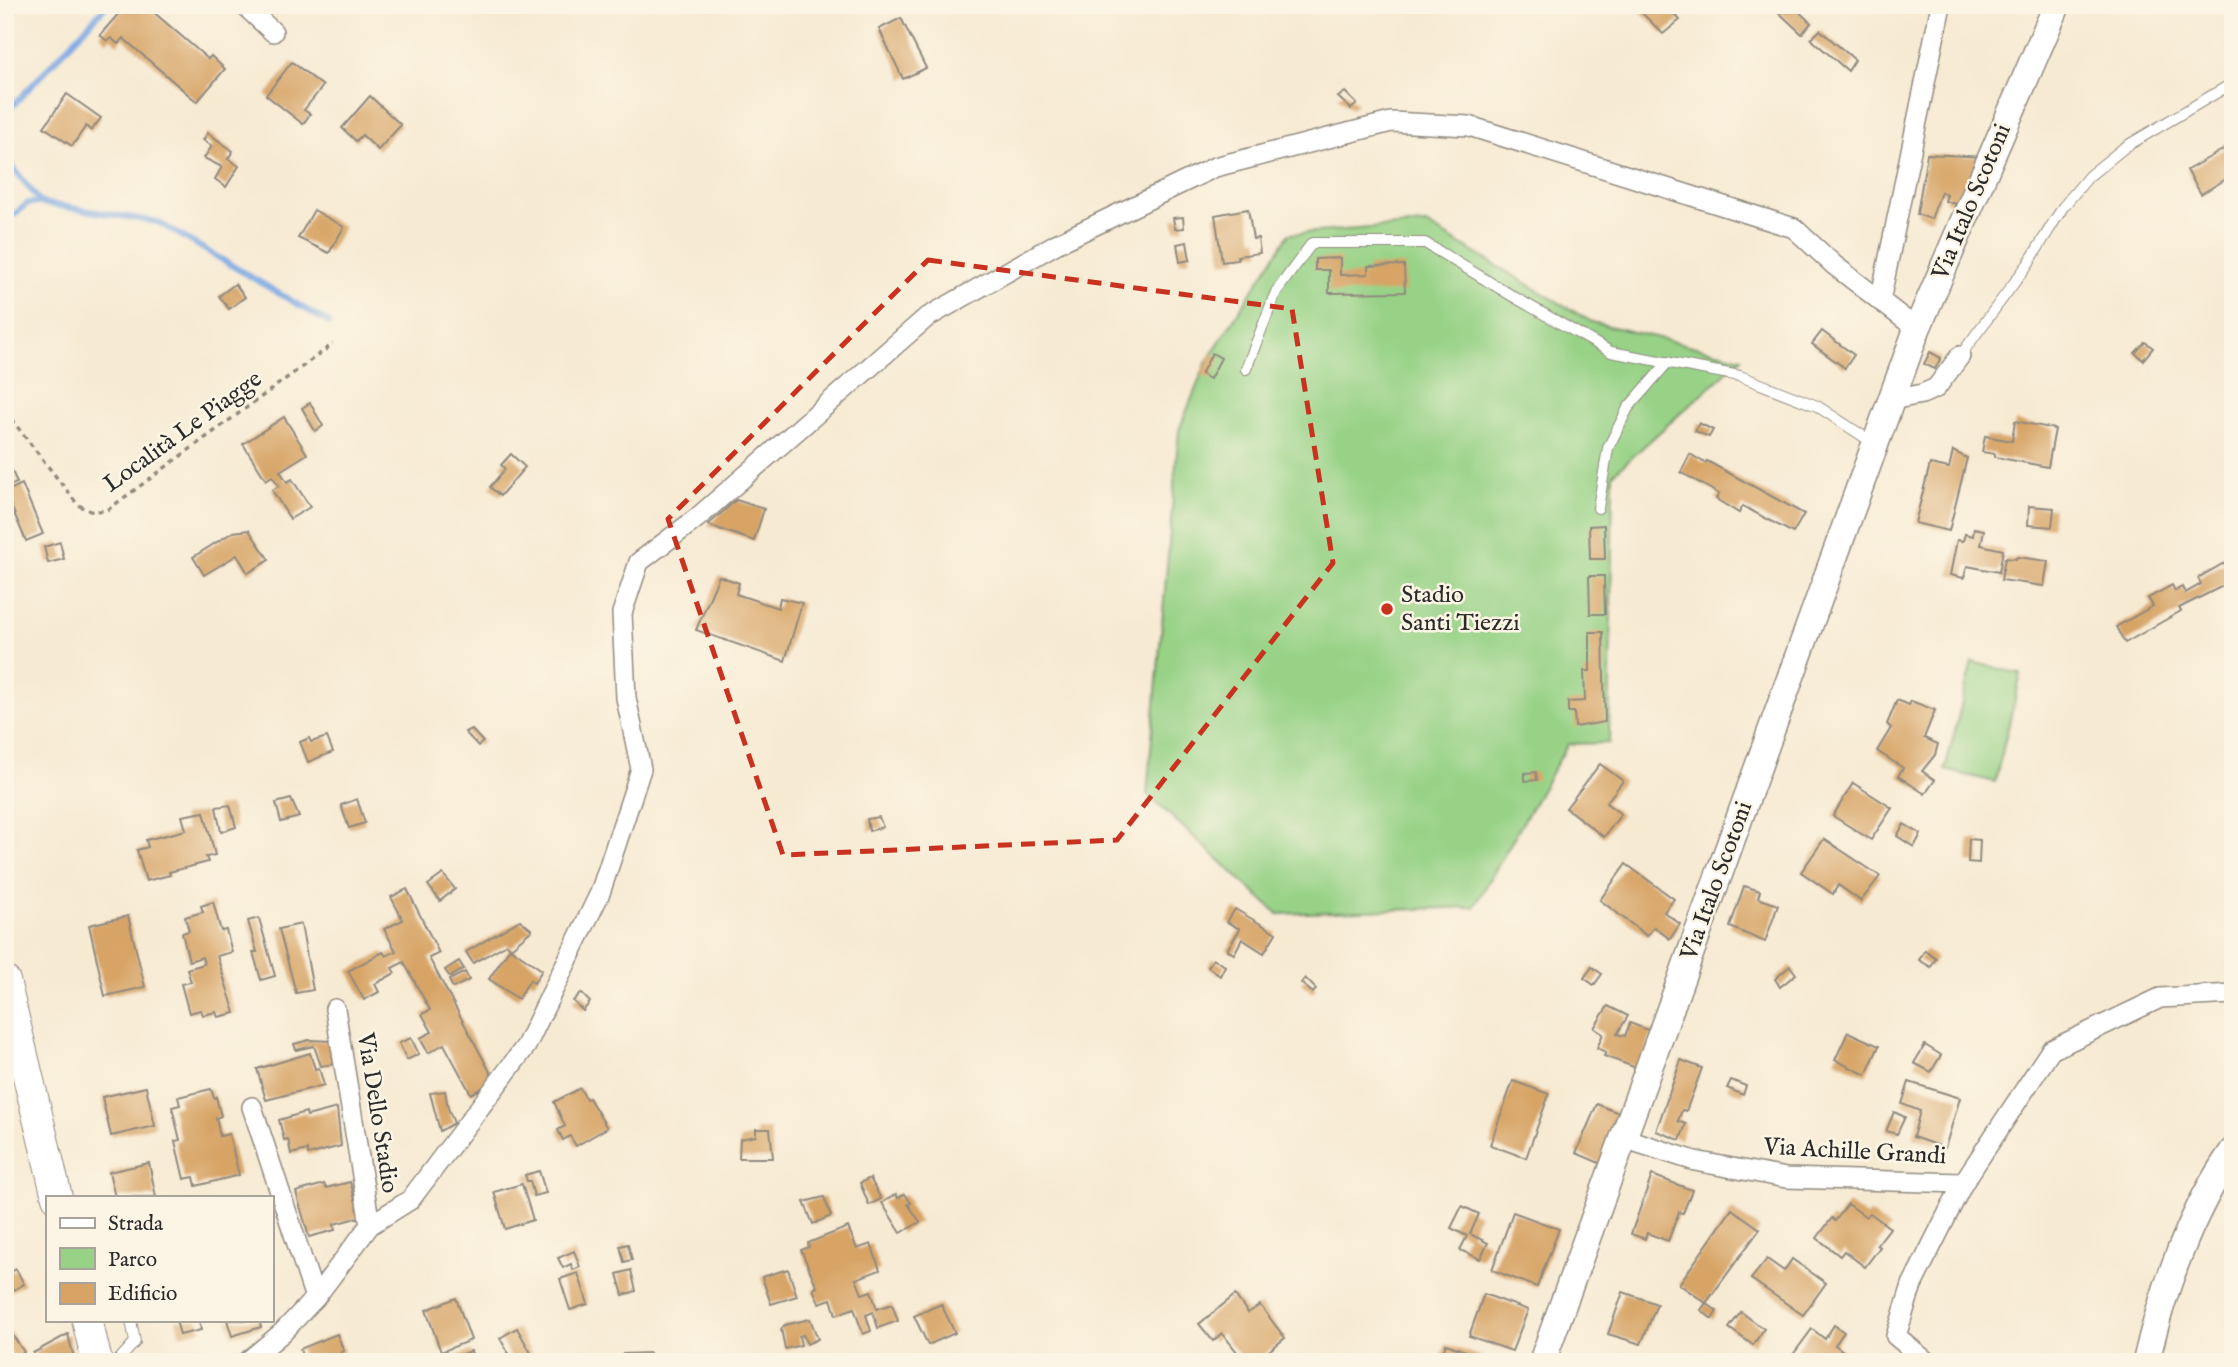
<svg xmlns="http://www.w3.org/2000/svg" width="2238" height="1367" viewBox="0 0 2238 1367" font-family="'IM FELL English',serif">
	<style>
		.green { fill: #97d286; stroke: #617e58; stroke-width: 2 }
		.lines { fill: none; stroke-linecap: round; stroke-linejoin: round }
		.stream { stroke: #7aa8e3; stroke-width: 6 }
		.building { fill: #d7a466 }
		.lane-casing { stroke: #918a7f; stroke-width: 12 }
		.street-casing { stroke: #918a7f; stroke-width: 22 }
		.secondary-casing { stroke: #918a7f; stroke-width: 29 }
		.primary-casing { stroke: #918a7f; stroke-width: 32 }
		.path { stroke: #918a7f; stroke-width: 3.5; stroke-dasharray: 5 5; stroke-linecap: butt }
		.lane { stroke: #fff; stroke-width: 10 }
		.street { stroke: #fff; stroke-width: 19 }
		.secondary { stroke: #fff; stroke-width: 26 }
		.primary { stroke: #fff; stroke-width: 30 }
		.marked { fill: none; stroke: #c8321e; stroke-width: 5; stroke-dasharray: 14 9; stroke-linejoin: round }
		.poi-dot { fill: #c8321e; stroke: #fcf5e5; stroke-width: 2.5 }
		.labels { text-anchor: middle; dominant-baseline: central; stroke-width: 5; stroke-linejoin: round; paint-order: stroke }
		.street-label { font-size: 24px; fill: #2b2b2b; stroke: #fcf5e5 }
		.poi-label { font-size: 24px; fill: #2b2b2b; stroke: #fcf5e5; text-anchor: start }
	</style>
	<rect width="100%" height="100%" fill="#fcf5e5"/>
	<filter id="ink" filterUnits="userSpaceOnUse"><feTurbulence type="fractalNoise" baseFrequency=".0143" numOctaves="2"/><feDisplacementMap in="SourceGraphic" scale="14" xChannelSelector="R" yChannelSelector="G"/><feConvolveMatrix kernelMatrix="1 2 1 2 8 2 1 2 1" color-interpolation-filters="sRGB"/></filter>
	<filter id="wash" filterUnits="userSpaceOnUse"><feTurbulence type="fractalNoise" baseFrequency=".00686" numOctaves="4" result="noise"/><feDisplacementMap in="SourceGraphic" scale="28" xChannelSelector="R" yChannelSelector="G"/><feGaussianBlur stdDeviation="1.57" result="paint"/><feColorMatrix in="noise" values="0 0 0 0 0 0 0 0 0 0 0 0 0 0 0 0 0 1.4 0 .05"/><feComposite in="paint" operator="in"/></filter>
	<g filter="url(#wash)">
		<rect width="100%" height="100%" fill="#f7ead3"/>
		<g class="green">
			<polygon points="1426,224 1592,322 1742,358 1613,474 1609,743 1568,744 1474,907 1278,914 1147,794 1179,430 1207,361 1289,234"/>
			<polygon points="1972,662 2021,674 1995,782 1945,770"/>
		</g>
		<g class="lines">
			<g class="stream">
				<polyline points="5,114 107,5"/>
				<polyline points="5,157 41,203"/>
				<polyline points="5,222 28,203 41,203 158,222 329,323"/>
			</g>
		</g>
		<g id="blocks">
			<g class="building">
				<polygon points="126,5 153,5 150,9 208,59 211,56 225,69 197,102 123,38 118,44 111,38 107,41 100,35"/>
				<polygon points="1634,5 1671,5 1668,8 1680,20 1663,34"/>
				<polygon points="1777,5 1792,5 1811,23 1802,34 1774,8"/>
				<polygon points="901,18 926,68 903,79 879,29"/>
				<polygon points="1820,30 1855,60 1848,71 1811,39"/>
				<polygon points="292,62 323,86 304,110 310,114 303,124 266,95"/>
				<polygon points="1345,92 1357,104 1351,109 1338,97"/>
				<polygon points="67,94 101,118 91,131 86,126 72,146 44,127"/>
				<polygon points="370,96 401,125 378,150 362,135 356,141 342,128"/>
				<polygon points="208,133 233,151 228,159 239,166 226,187 215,179 222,167 204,158 212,146 203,140"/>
				<polygon points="2226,148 2233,160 2233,175 2201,194 2187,170"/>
				<polygon points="1927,154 1985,157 1963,206 1945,201 1947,195 1941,192 1931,219 1917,214"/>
				<polygon points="1248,209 1253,239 1258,238 1260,253 1237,256 1238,260 1222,262 1215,215"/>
				<polygon points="314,210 344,227 329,253 298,238"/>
				<polygon points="1183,217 1184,228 1175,229 1173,218"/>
				<polygon points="1187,242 1190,260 1180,262 1177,244"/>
				<polygon points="1340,258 1340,275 1368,274 1368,266 1404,265 1405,292 1329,293 1329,270 1315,270 1315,259"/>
				<polygon points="235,284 245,297 229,309 219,296"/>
				<polygon points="1822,331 1854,355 1845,368 1812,344"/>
				<polygon points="2145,342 2153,348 2143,360 2135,353"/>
				<polygon points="1930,352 1941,358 1935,369 1924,364"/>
				<polygon points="1212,353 1221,358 1210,379 1201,374"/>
				<polygon points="310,403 323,426 315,431 302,408"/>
				<polygon points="284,417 307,454 280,471 287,482 292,479 310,507 290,519 272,490 279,486 272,476 266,480 243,444"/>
				<polygon points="2015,421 2055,429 2048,467 1995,457 1995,454 1982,452 1985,436 2012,441"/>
				<polygon points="1699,423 1713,430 1709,437 1695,431"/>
				<polygon points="1953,451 1967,458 1949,531 1915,523 1930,464 1949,468"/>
				<polygon points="5,454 17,483 5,487"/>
				<polygon points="511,454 525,467 500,496 490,487 505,469 501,465"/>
				<polygon points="1690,454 1705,463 1707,461 1804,514 1793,533 1743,506 1739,513 1716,499 1719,494 1681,472"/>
				<polygon points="22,484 43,534 26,541 5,492"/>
				<polygon points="736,500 764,509 754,541 708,525"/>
				<polygon points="2029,506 2054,508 2052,527 2028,525"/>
				<polygon points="1604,525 1605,559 1590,559 1589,526"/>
				<polygon points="1974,528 1984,530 1981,545 2003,550 1999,572 1967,566 1964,578 1950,575 1957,540 1963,541 1965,534 1973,536"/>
				<polygon points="249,530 269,560 248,573 237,555 204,575 193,557 233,532"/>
				<polygon points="60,542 64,559 48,563 44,547"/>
				<polygon points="2017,557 2048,561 2044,586 2001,580 2005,558 2016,559"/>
				<polygon points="2233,558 2233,581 2179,608 2181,611 2125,643 2116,627 2153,606 2148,598 2172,585 2175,591 2182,587 2185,593 2201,584 2198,578"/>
				<polygon points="719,576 739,583 736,594 778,608 780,598 802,603 785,661 696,630"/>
				<polygon points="1589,576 1604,576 1605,614 1590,614"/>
				<polygon points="1590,632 1603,632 1605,722 1575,727 1574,712 1568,712 1568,702 1585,701 1584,671 1590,671"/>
				<polygon points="1897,700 1909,705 1911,701 1935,710 1924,738 1938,744 1935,755 1922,771 1935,780 1925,794 1898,776 1903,768 1877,751 1891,728 1887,724"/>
				<polygon points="471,729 483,742 478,746 465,732"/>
				<polygon points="327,737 333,752 308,762 300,742 309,738 311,742"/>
				<polygon points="1600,764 1623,781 1606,803 1621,814 1604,837 1566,808"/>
				<polygon points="1536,772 1537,780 1525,781 1525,773"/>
				<polygon points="1853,783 1892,808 1871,840 1833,816"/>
				<polygon points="291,799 299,817 281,822 276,803"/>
				<polygon points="357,799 365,823 349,828 341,805"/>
				<polygon points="230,805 236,827 221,832 216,807"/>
				<polygon points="204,812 215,855 206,857 208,862 169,872 170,875 146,881 137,850 148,847 146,840 186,830 182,816"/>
				<polygon points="879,817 883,827 869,831 867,819"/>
				<polygon points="1904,824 1921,834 1914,847 1897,836"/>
				<polygon points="1824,839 1880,876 1861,901 1838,885 1833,894 1801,872"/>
				<polygon points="1969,839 1980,840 1979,863 1968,862"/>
				<polygon points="1626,864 1674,899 1664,912 1680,924 1670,939 1654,927 1647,936 1600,900"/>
				<polygon points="443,874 455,889 440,901 428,885"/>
				<polygon points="1744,886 1760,891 1758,898 1778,905 1765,942 1730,927"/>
				<polygon points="407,889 439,953 429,958 495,1081 471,1094 444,1044 428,1053 420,1038 432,1032 422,1014 430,1010 404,962 392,968 395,973 375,984 379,992 364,1000 348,971 383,952 386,956 396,951 384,929 403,920 391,897"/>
				<polygon points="213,902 221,931 226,930 232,952 217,956 235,1013 218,1017 216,1012 203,1015 201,1010 189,1013 181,984 191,982 187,969 204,964 202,957 189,961 182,933 189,931 185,917 203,912 201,906"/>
				<polygon points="1235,909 1276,933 1264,953 1242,939 1234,954 1227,950 1240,929 1227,922"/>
				<polygon points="128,916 145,987 105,996 89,925"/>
				<polygon points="259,918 275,976 261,980 253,952 257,952 248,921"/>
				<polygon points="520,920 532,930 511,948 507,944 473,963 466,952"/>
				<polygon points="301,924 313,990 296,993 279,929"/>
				<polygon points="510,948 542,970 534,983 530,980 518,999 489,979"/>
				<polygon points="1925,950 1936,958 1931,967 1919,960"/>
				<polygon points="1213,959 1225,966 1220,976 1208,967"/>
				<polygon points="459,961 464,969 450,977 445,970"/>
				<polygon points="1790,966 1796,974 1780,987 1775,979"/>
				<polygon points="1592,967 1602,974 1594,985 1584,978"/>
				<polygon points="465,972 469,980 453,988 449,980"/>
				<polygon points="1305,978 1316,989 1313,993 1301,983"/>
				<polygon points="581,993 590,1002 583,1011 573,1001"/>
				<polygon points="1608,1006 1628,1016 1617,1034 1625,1036 1630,1023 1653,1032 1639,1069 1604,1056 1606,1052 1597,1048 1603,1034 1594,1028"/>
				<polygon points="1848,1032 1879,1046 1866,1075 1835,1060"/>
				<polygon points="411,1038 419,1054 407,1060 399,1043"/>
				<polygon points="309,1040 331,1041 334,1064 321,1066 314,1046 296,1050 294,1044"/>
				<polygon points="1925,1045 1941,1055 1931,1072 1914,1063"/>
				<polygon points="310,1053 315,1069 319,1068 324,1085 266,1100 257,1069"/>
				<polygon points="1681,1060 1702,1068 1686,1111 1682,1110 1678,1121 1686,1124 1680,1140 1656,1131"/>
				<polygon points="1731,1080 1746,1086 1743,1095 1727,1088"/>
				<polygon points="1513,1081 1549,1094 1526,1158 1490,1145"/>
				<polygon points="1909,1082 1960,1098 1945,1148 1913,1137 1920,1111 1902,1104"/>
				<polygon points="146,1087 155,1126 111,1136 102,1097"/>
				<polygon points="580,1088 586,1099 589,1098 607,1128 576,1146 570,1136 563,1140 558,1130 565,1126 554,1102"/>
				<polygon points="211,1089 214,1098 216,1097 221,1116 216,1118 220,1136 229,1134 239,1175 196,1186 194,1177 184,1179 175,1141 180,1140 172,1107 180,1105 178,1097"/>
				<polygon points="445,1091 448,1108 454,1123 440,1131 430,1093"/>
				<polygon points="1597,1104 1626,1116 1604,1165 1576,1153"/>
				<polygon points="337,1108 341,1146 308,1155 307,1150 291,1154 288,1139 284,1140 279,1120 306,1112 307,1116"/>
				<polygon points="1894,1112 1905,1117 1897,1134 1886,1131"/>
				<polygon points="756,1129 770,1129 773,1158 739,1158 740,1139 756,1136"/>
				<polygon points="149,1163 156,1197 115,1197 109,1172"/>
				<polygon points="539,1171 546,1193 534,1196 530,1181 527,1181 525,1175"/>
				<polygon points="1652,1175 1692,1190 1683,1213 1679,1212 1668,1241 1647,1233 1645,1239 1631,1234"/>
				<polygon points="870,1178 881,1199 869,1205 860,1183"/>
				<polygon points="350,1182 360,1217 334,1224 335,1230 309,1237 296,1192 324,1184 326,1188"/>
				<polygon points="522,1184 533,1220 505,1229 494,1192"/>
				<polygon points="896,1194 898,1198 905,1194 911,1203 908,1204 920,1222 901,1233 882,1203"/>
				<polygon points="824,1197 831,1216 813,1224 804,1202"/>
				<polygon points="1848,1204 1866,1217 1870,1213 1890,1228 1877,1245 1880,1247 1865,1267 1844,1251 1840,1256 1817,1238 1832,1218 1835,1221"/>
				<polygon points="1462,1206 1479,1214 1470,1234 1488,1243 1480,1259 1460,1250 1467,1236 1451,1228"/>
				<polygon points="1732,1209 1760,1229 1706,1303 1679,1284"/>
				<polygon points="1513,1212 1559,1229 1537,1287 1492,1270"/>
				<polygon points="848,1227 857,1249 871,1244 880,1270 856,1279 862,1294 871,1291 877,1309 892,1304 898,1321 878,1328 873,1312 866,1315 871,1331 863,1334 854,1308 836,1315 831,1299 819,1303 813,1289 817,1287 801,1250 809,1247 808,1243"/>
				<polygon points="628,1244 632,1260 624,1262 620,1246"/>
				<polygon points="574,1251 580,1267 573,1270 571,1264 563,1268 558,1258"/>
				<polygon points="1767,1259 1784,1271 1792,1259 1826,1283 1803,1315 1751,1279"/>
				<polygon points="16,1269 24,1284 10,1292 5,1284 5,1275"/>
				<polygon points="788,1269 797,1296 771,1304 762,1277"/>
				<polygon points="631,1270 636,1291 623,1295 617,1274"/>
				<polygon points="578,1273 588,1304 570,1310 560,1279"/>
				<polygon points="1623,1292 1657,1304 1641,1344 1608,1334"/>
				<polygon points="1484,1294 1528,1310 1512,1351 1469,1336"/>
				<polygon points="1235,1295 1248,1313 1260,1305 1285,1338 1255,1362 1245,1362 1222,1333 1213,1341 1199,1324"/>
				<polygon points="456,1298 471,1340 441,1352 426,1310"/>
				<polygon points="1706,1303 1717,1311 1712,1319 1701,1310"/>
				<polygon points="941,1304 955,1333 928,1345 914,1316"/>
				<polygon points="1741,1312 1764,1329 1753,1345 1729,1328"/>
				<polygon points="810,1319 818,1339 807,1344 803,1335 799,1336 801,1345 785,1349 781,1329 785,1325"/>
				<polygon points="176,1320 199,1320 201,1330 180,1335"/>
				<polygon points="227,1320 259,1320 261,1327 232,1336"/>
				<polygon points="5,1324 24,1352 14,1359 5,1346"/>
				<polygon points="1834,1325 1844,1332 1835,1345 1858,1362 1800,1362 1792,1356 1812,1329 1825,1339"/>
				<polygon points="517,1328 536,1362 513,1362 500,1338"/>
				<polygon points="68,1334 75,1362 28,1362 35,1357 33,1353"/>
				<polygon points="337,1334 344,1351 341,1352 345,1362 287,1362 302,1356 300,1349"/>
				<polygon points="1446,1344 1493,1361 1493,1362 1439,1362"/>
				<polygon points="471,1351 475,1362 442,1362 442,1361"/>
				<polygon points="650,1353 650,1362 625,1362 623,1354"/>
			</g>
		</g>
	</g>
	<g filter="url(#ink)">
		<use href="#blocks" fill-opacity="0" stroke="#918a7f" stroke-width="2"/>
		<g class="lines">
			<defs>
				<g id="lane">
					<polyline points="1960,356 2028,264 2063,207 2089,176 2125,147 2233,83"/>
					<polyline points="1246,369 1276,292 1312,243 1425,243 1514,297 1611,352 1740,376 1817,406 1875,444"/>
					<polyline points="1598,508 1608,448 1628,408 1668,362"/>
					<polyline points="117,1362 135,1342 131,1320"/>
				</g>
				<g id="street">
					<polyline points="244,5 273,32"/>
					<polyline points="1880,301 1941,5"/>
					<polyline points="1891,400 1922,394 1936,388 1960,356"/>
					<polyline points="335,1009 370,1225"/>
					<polyline points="252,1107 315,1298"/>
					<polyline points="1623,1138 1695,1161 1786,1178 1963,1183"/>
					<polyline points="247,1362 283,1332 315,1298 370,1225 410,1200 526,1046 600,893 641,769 626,698 622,613 639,562 697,518 926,318 1056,244 1215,167 1391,122 1469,126 1794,228 1834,265 1917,329"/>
					<polyline points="1927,1362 1896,1336 1912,1285 1963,1183 2051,1050 2160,998 2233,994"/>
				</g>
				<g id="secondary">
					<polyline points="1542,1362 1917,329 2057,5"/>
					<path d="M2146 1362C2162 1292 2191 1210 2233 1151"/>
				</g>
				<g id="primary">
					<polyline points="5,981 57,1197"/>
					<polyline points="87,1320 97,1362"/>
				</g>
			</defs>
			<use href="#lane" class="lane-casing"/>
			<use href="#street" class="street-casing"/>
			<use href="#secondary" class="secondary-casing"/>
			<use href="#primary" class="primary-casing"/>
			<polyline class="path" points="5,411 78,505 90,511 106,511 333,344"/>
			<use href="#lane" class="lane"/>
			<use href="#street" class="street"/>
			<use href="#secondary" class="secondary"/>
			<use href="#primary" class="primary"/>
		</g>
	</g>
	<path class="marked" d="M928 260 1292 309 1333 563 1117 840 783 855 668 519Z"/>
	<circle class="poi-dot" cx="1387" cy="609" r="7"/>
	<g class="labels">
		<g class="street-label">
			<text transform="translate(1972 202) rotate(-67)">Via Italo Scotoni</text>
			<text transform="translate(183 432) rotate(-36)">Località Le Piagge</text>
			<text transform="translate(1717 881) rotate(-70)">Via Italo Scotoni</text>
			<text transform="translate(377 1113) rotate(81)">Via Dello Stadio</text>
			<text transform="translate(1855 1152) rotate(3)">Via Achille Grandi</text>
		</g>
		<g class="poi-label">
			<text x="1401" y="595">Stadio<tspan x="1401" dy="28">Santi Tiezzi</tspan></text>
		</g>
	</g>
	<rect width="2238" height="1367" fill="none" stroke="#fcf5e5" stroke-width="28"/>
	<rect x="46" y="1196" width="228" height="126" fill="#fcf5e5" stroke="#a8a49b" stroke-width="2"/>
	<rect x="60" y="1218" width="35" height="10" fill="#ffffff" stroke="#a8a49b" stroke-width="2"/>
	<text x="108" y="1230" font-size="21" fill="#2b2b2b">Strada</text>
	<rect x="60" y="1248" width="35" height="21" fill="#97d286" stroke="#a8a49b" stroke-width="2"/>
	<text x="108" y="1266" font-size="21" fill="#2b2b2b">Parco</text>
	<rect x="60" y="1283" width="35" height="21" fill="#d7a466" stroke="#a8a49b" stroke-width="2"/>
	<text x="108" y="1300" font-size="21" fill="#2b2b2b">Edificio</text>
</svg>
